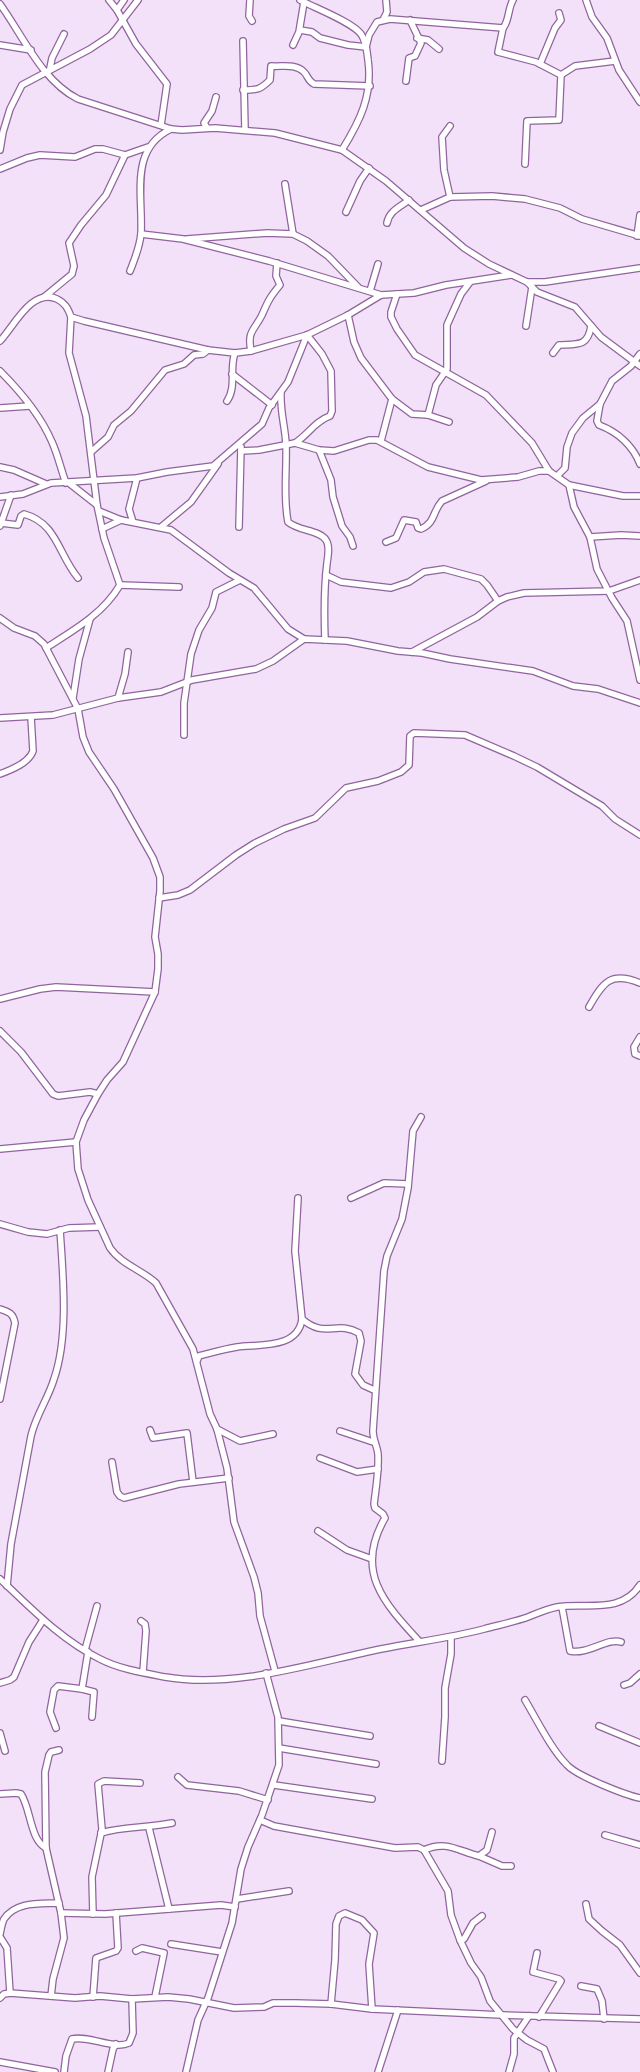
<svg xmlns="http://www.w3.org/2000/svg" width="640" height="2072" viewBox="0 0 640 2072" font-family="'Varela Round',sans-serif">
	<style>
		.lines { fill: none; stroke-linecap: round; stroke-linejoin: round }
		.minor-casing { stroke: #90649c; stroke-width: 8 }
		.minor { stroke: #fff; stroke-width: 5.5 }
	</style>
	<rect width="100%" height="100%" fill="#f3e0f9"/>
	<g class="lines">
		<defs>
			<g id="minor">
				<polyline points="109,0 117,10 136,44 167,84 161,125"/>
				<polyline points="250,0 249,16 252,21"/>
				<path d="M300 0C315 8 352 22 361 34 366 41 367 51 368 60 373 95 360 121 342 150"/>
				<polyline points="586,0 592,17 607,38 619,70 640,102"/>
				<path d="M0 4C23 36 42 81 78 99L171 129 182 130 215 128 275 133 342 150 386 181 464 248 489 264 527 282H545L640 268"/>
				<polyline points="117,10 124,0"/>
				<polyline points="383,20 387,12 386,0"/>
				<polyline points="503,28 498,52 536,62 561,75 575,66 615,61"/>
				<path d="M300 30 312 32 320 38 348 45 366 47 369 35 377 22 390 19 503 28C509 22 508 8 513 0"/>
				<polyline points="417,38 428,40 439,49"/>
				<polyline points="243,41 245,130"/>
				<polyline points="0,45 31,50"/>
				<polyline points="293,45 299,32 304,2"/>
				<polyline points="540,64 555,28 561,20 559,13"/>
				<polyline points="50,68 52,58 64,34"/>
				<polyline points="406,81 409,58 415,56 421,43 410,20"/>
				<path d="M243 90C257 90 260 90 270 80L271 66C282 67 295 63 304 72 308 76 308 81 314 84L370 86"/>
				<polyline points="207,128 204,123 212,111 216,97"/>
				<polyline points="0,150 3,132 10,109 22,85 90,49 111,35 138,0"/>
				<polyline points="525,164 527,121 559,120 561,75"/>
				<polyline points="0,169 27,158 40,155 75,157 95,149 103,149 125,155 148,147"/>
				<polyline points="285,184 293,234"/>
				<polyline points="450,197 444,170 442,137 450,126"/>
				<polyline points="421,210 450,197 492,196 525,199 560,208 582,219 640,236"/>
				<polyline points="346,212 360,181 369,168"/>
				<path d="M387 223C389 211 400 207 409 200"/>
				<polyline points="141,234 183,239 269,261 381,295"/>
				<polyline points="637,236 640,215"/>
				<polyline points="187,239 267,233 293,234 307,241 328,256 358,287"/>
				<path d="M130 271C135 258 140 247 141 233 143 195 129 149 171 129"/>
				<polyline points="527,282 537,292 575,307 601,337 640,366"/>
				<polyline points="370,291 378,264"/>
				<polyline points="397,294 391,312 391,317 397,329 415,355 486,395 532,443 549,471 569,485 574,507 590,537 597,569 612,598 627,621 640,680"/>
				<polyline points="44,297 72,274 74,266 69,243 81,225 106,195 125,155"/>
				<polyline points="348,315 354,342 361,358 392,399 412,414 428,415 449,422"/>
				<polyline points="526,326 532,287"/>
				<path d="M0 341C13 328 32 287 57 299 65 303 68 308 71 317L84 321 208 350 235 353 251 351 307 335 348 315 381 295 414 293 446 285 511 275"/>
				<path d="M251 351C247 331 254 331 262 315 268 301 270 297 280 285L276 276 277 263"/>
				<path d="M553 353 559 345C577 344 588 347 591 326"/>
				<path d="M0 371C20 391 41 416 52 442 58 455 61 470 66 483"/>
				<polyline points="232,374 272,405"/>
				<path d="M281 393C280 411 285 426 286 444 287 470 283 497 288 522 298 531 320 530 326 540 330 546 328 556 327 563 324 588 324 614 325 640"/>
				<path d="M227 401C237 387 229 368 235 353"/>
				<path d="M600 404 597 421 599 425C618 432 633 446 640 464"/>
				<polyline points="0,408 30,406"/>
				<polyline points="428,415 436,385 447,369 447,325 461,294 470,282"/>
				<polyline points="381,441 392,399"/>
				<path d="M295 443C308 435 315 421 330 416L332 411 331 371 322 354 307 335"/>
				<polyline points="319,450 331,480 333,497 342,526 350,537 353,546"/>
				<polyline points="241,451 259,450 295,443 319,450 334,451 369,440 377,440 428,467 481,480 518,477 539,471 549,471"/>
				<polyline points="91,452 108,437 114,425 131,411 165,370 184,364 194,355 203,354 208,350"/>
				<polyline points="0,467 14,470 46,484"/>
				<polyline points="557,476 565,468 567,447 572,433 583,418 600,404 612,381 631,366 640,354"/>
				<polyline points="69,483 97,505"/>
				<polyline points="569,485 623,496 640,496"/>
				<polyline points="0,497 23,494 51,483 137,478 167,472 213,466 262,424 269,408 288,382 307,335"/>
				<polyline points="99,511 121,520 171,530 229,573 254,588 288,629 304,639"/>
				<polyline points="133,522 129,509 137,478"/>
				<path d="M1 523 18 525 21 516 24 514C57 523 58 554 78 578"/>
				<polyline points="0,526 11,495"/>
				<polyline points="161,527 191,502 218,464"/>
				<polyline points="239,527 241,447"/>
				<polyline points="102,529 121,520"/>
				<polyline points="590,537 621,535 640,536"/>
				<path d="M386 542 396 538 404 520 416 522 418 528 421 529C436 522 432 512 442 501L486 481"/>
				<polyline points="326,575 341,582 391,588 409,582 424,572 444,569 481,579 487,585 498,601"/>
				<polyline points="120,585 179,587"/>
				<path d="M0 618 14 628 35 636 44 644 78 709 83 737 89 752 114 789 153 858 160 877V891L155 937 158 954V969L155 992 123 1062 107 1080 98 1094 84 1120 76 1142 78 1169 88 1200 110 1248C121 1264 142 1270 156 1283L193 1349 210 1414 217 1429 227 1468 234 1522 254 1577 258 1593 260 1616 275 1671"/>
				<path d="M46 648C74 630 103 614 120 585L104 538 97 505 86 416 69 353 71 317"/>
				<polyline points="412,652 477,617 498,601 507,597 524,593 609,591 640,580"/>
				<polyline points="73,698 79,659 90,619"/>
				<polyline points="118,698 125,674 128,652"/>
				<polyline points="0,718 53,715 118,698 161,692 192,680 256,669 273,661 304,639 347,641 398,651 422,653 450,659 533,671 573,686 598,689 640,703"/>
				<polyline points="184,735 184,703 191,654 199,630 212,608 216,592 240,580"/>
				<path d="M0 774C11 770 29 763 33 751L31 717"/>
				<polyline points="159,898 178,895 190,890 236,855 255,843 284,829 315,818 346,788 378,781 401,772 409,765 410,736 414,733 465,735 514,756 537,767 602,806 615,819 640,835"/>
				<polyline points="0,999 40,989 56,987 155,992"/>
				<path d="M589 1007C603 982 611 971 640 983"/>
				<polyline points="0,1031 21,1052 53,1094 58,1096 90,1092 98,1094"/>
				<polyline points="640,1037 634,1047 635,1054 640,1056"/>
				<polyline points="0,1149 76,1142"/>
				<polyline points="351,1198 384,1183 408,1184"/>
				<polyline points="0,1224 28,1232 47,1234 69,1228 100,1227"/>
				<path d="M0 1309C9 1312 13 1313 15 1323L0 1399"/>
				<path d="M302 1319C325 1339 336 1320 359 1333L361 1341 355 1374 363 1385 374 1390"/>
				<path d="M197 1361 199 1356C211 1353 224 1349 237 1347 260 1344 298 1349 302 1319L295 1251 298 1198"/>
				<polyline points="217,1429 240,1441 273,1434"/>
				<polyline points="150,1430 153,1438 187,1433 193,1482"/>
				<polyline points="340,1431 373,1442"/>
				<polyline points="320,1458 357,1472 378,1469"/>
				<polyline points="112,1462 117,1492 120,1496 124,1498 179,1484 229,1478"/>
				<polyline points="318,1531 347,1550 372,1559"/>
				<path d="M0 1579C31 1608 61 1640 100 1659 119 1669 144 1673 165 1677 235 1689 313 1663 381 1649 416 1642 450 1638 484 1629 499 1625 514 1622 528 1617 538 1613 547 1609 557 1607 585 1602 621 1615 640 1585"/>
				<path d="M7 1586 11 1544 31 1436C36 1415 48 1399 54 1379 69 1336 63 1275 60 1230"/>
				<path d="M562 1607 570 1651C588 1655 608 1637 621 1642"/>
				<polyline points="141,1621 145,1624 146,1631 143,1672"/>
				<path d="M419 1641C384 1603 354 1571 385 1518L383 1514 375 1508 374 1504C376 1487 379 1471 378 1454 377 1445 373 1440 373 1431L384 1271 387 1256 402 1219 408 1188 413 1131 421 1117"/>
				<polyline points="85,1650 97,1606"/>
				<polyline points="0,1683 10,1680 14,1677 29,1642 43,1620"/>
				<polyline points="624,1685 630,1683 640,1674"/>
				<polyline points="82,1689 88,1652"/>
				<path d="M525 1700C537 1720 551 1749 567 1765 577 1776 625 1795 640 1798"/>
				<polyline points="279,1721 370,1736"/>
				<polyline points="599,1726 640,1743"/>
				<polyline points="56,1728 50,1712 54,1690 58,1686 82,1689 94,1692 92,1717"/>
				<polyline points="0,1733 5,1751"/>
				<polyline points="279,1748 376,1764"/>
				<polyline points="442,1761 445,1717 445,1688 451,1654 451,1638"/>
				<polyline points="178,1777 187,1785 239,1791 268,1800"/>
				<polyline points="274,1785 372,1799"/>
				<path d="M0 1794 16 1793 21 1794C31 1809 30 1840 46 1848"/>
				<polyline points="260,1820 274,1826 395,1848 418,1847 424,1850 448,1891 451,1915 460,1940 471,1963 481,1977 490,2001 513,2029 527,2040 544,2049 553,2072"/>
				<polyline points="149,1828 169,1909"/>
				<path d="M101 1833C124 1826 148 1828 172 1823"/>
				<polyline points="605,1835 640,1845"/>
				<path d="M424 1850C446 1840 458 1851 479 1856L487 1850 492 1832"/>
				<polyline points="479,1856 502,1866 511,1866"/>
				<polyline points="237,1899 289,1891"/>
				<polyline points="586,1904 589,1919 602,1931 620,1945 640,1973"/>
				<polyline points="61,1913 105,1914 221,1905 235,1907"/>
				<polyline points="93,1914 92,1877 102,1829 98,1784 104,1781 140,1783"/>
				<path d="M0 1934C1 1929 2 1923 4 1919 16 1901 40 1904 59 1903"/>
				<polyline points="0,1937 7,1948 10,1993"/>
				<polyline points="460,1940 464,1939 473,1923 482,1916"/>
				<polyline points="171,1944 222,1952"/>
				<polyline points="136,1951 142,1948 164,1953 155,1997"/>
				<polyline points="537,1953 533,1972 559,1979 561,1981 539,2017"/>
				<polyline points="581,1986 597,1989 602,2001 604,2019"/>
				<polyline points="51,1996 53,1979 64,1938 61,1913 46,1848 45,1772 49,1755 51,1752 59,1750"/>
				<polyline points="93,1997 96,1958 116,1951 118,1948 116,1913"/>
				<polyline points="0,1998 4,1994 10,1993 75,1998 100,1996 132,1999 168,1997 189,1999 234,2008 264,2007 273,2003 296,2003 331,2004 372,2009 502,2015 640,2019"/>
				<polyline points="331,2004 335,1960 336,1924 339,1916 345,1913 362,1920 374,1933 369,1964 372,2009"/>
				<polyline points="0,2062 55,2072"/>
				<path d="M64 2072 66 2056 72 2039C89 2035 114 2050 129 2043L133 2033 132 1999"/>
				<polyline points="108,2072 113,2049 116,2044"/>
				<polyline points="186,2072 198,2020 208,1998 232,1923 241,1869 248,1847 262,1815 279,1765 278,1717 266,1673"/>
				<polyline points="378,2072 398,2010"/>
				<polyline points="509,2072 514,2054 514,2038 529,2016"/>
			</g>
		</defs>
		<use href="#minor" class="minor-casing"/>
		<use href="#minor" class="minor"/>
	</g>
</svg>
